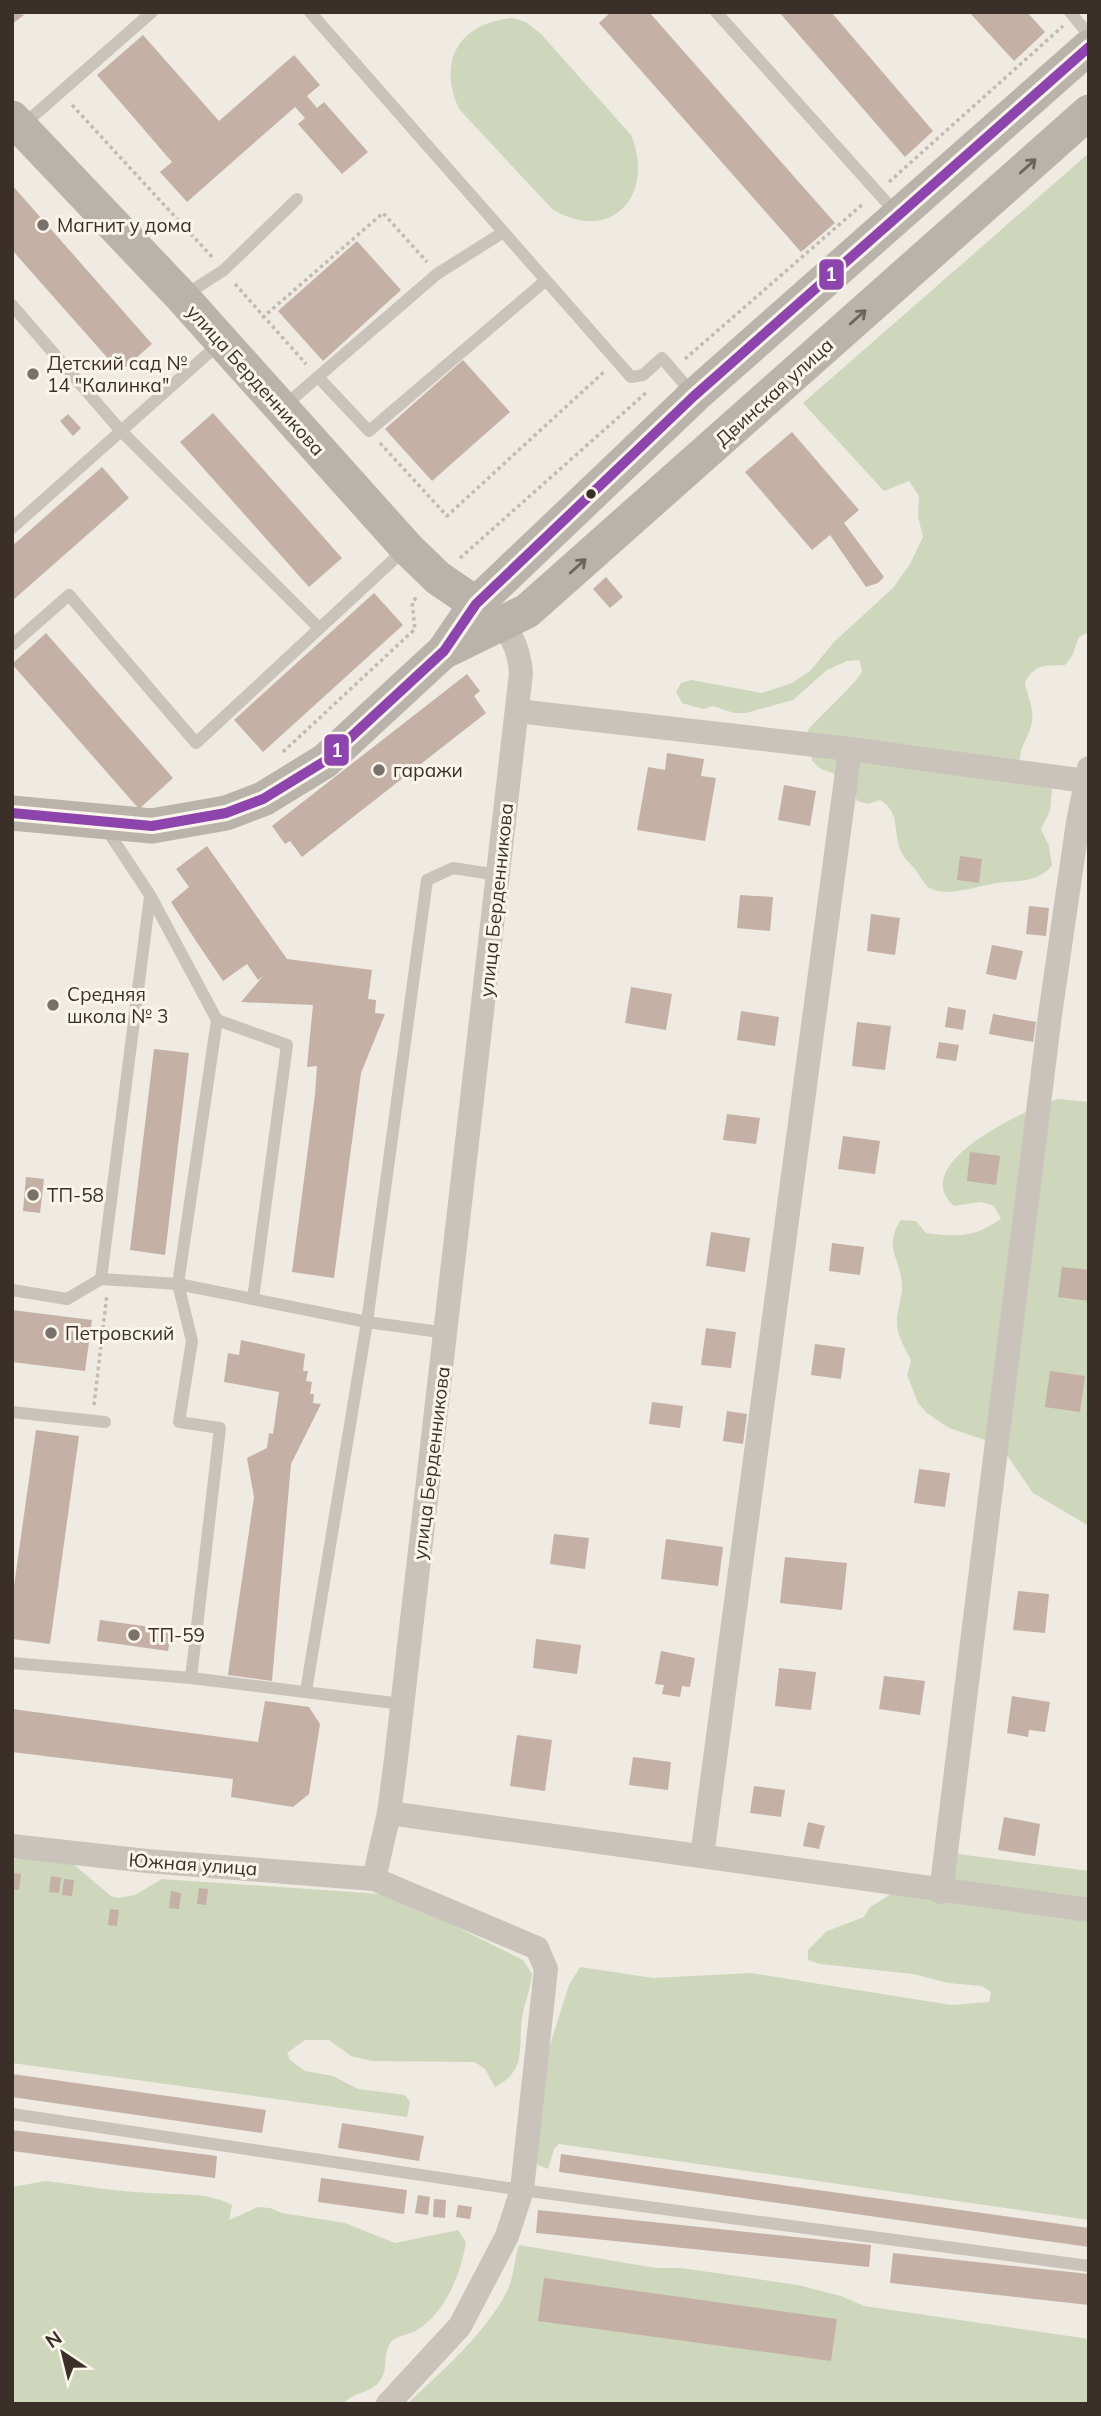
<svg xmlns="http://www.w3.org/2000/svg" width="1101" height="2416" viewBox="0 0 1101 2416" font-family="Mulish,sans-serif">
	<style>
		.green { fill: #ced6bc }
		.building { fill: #c4b0a4 }
		.lines { fill: none; stroke-linecap: round; stroke-linejoin: round }
		.path { stroke: #c1bbb4; stroke-width: 3.5; stroke-dasharray: 3.5 3.5; stroke-linecap: butt }
		.lane { stroke: #c9c3bb; stroke-width: 12 }
		.street { stroke: #c9c3bb; stroke-width: 24 }
		.secondary { stroke: #b9b3ac; stroke-width: 35 }
		.bus-1-casing { stroke: #fbf5eb; stroke-width: 16 }
		.bus-1 { stroke: #8e44ad; stroke-width: 10 }
		.oneway { stroke: #6d645d }
		.poi-dot { fill: #79716a; stroke: #fbf5eb; stroke-width: 2.5 }
		.bus-dot { fill: #3a3029; stroke: #fbf5eb; stroke-width: 2.5 }
		.labels { text-anchor: middle; dominant-baseline: central; stroke-width: 6; stroke-linejoin: round; paint-order: stroke }
		.poi-label { font-size: 19px; fill: #3a3029; stroke: #fbf5eb; text-anchor: start }
		.street-label { font-size: 19px; fill: #3a3029; stroke: #fbf5eb }
		.line-badge { stroke: #fbf5eb; stroke-width: 2.5 }
		.badge-label { font-size: 19px; text-anchor: middle; font-weight: bold; fill: #fff }
	</style>
	<rect width="100%" height="100%" fill="#efebe3"/>
	<g class="green">
		<path d="M512 18 526 22 541 34 631 135C656 195 611 245 552 209L459 109C437 61 459 23 512 18Z"/>
		<path d="M1089 153V632L1079 637 1072 656 1065 665C1045 666 1036 663 1025 682 1027 696 1034 706 1032 722 1029 738 1018 748 1020 766L1052 789 1050 810 1041 829 1049 846 1052 866C1034 885 1015 879 992 884 975 887 944 898 928 887 923 883 919 874 915 869 907 860 900 855 898 842 894 824 898 811 880 800L868 804 857 801 850 779 821 769 812 761 808 730C817 719 862 678 862 671 862 669 860 662 859 660L847 661 827 670 793 700 746 713H734L713 706 703 709 682 703 676 692 681 683 691 680 762 693 792 683 810 671 835 641 893 588 910 564 923 537 918 517 919 496 909 481 884 491 803 403Z"/>
		<path d="M1058 1099 1089 1102V1526L1033 1493 1000 1445 949 1428 927 1413 918 1403 907 1375 911 1361C907 1351 900 1341 898 1331 894 1316 902 1302 902 1287 902 1260 882 1248 901 1220L916 1221 926 1233C958 1237 973 1238 1001 1219L994 1206 981 1202 954 1206C906 1164 1025 1110 1058 1099Z"/>
		<polygon points="958,1854 1089,1871 1089,2220 559,2144 554,2149 548,2169 538,2165 534,2155 549,2048 569,1985 580,1967 653,1978 751,1973 951,2005 989,2002 991,1992 982,1986 948,1983 913,1974 820,1964 808,1960 808,1950 827,1931 864,1917 869,1908 897,1890 915,1886 955,1863"/>
		<path d="M23 1858 73 1864 111 1896 119 1898 135 1895 162 1879 381 1894 424 1911 523 1960 532 1974C531 1989 524 2003 522 2018 518 2048 527 2071 495 2087L485 2069 475 2062 371 2061 351 2056 329 2040H305L287 2053 290 2060 305 2071 333 2076 358 2089 405 2095 410 2102 407 2117 12 2063V1860Z"/>
		<path d="M45 2181C80 2185 117 2192 152 2193 179 2195 208 2192 232 2205L229 2220 258 2207 270 2208 282 2213 345 2223 395 2243 458 2230 466 2242C461 2274 445 2313 417 2330 409 2335 398 2335 392 2341 381 2353 390 2370 379 2382 370 2393 353 2392 343 2404H12V2187Z"/>
		<path d="M519 2245 656 2268H681L798 2285 841 2296 864 2306 1089 2339V2404H407C440 2373 487 2332 507 2291 514 2277 514 2260 519 2245Z"/>
	</g>
	<g class="building">
		<polygon points="12,12 24,15 12,24"/>
		<polygon points="611,12 649,12 835,223 801,252 599,23"/>
		<polygon points="779,12 831,12 933,131 905,157"/>
		<polygon points="969,12 1027,12 1045,32 1014,61"/>
		<polygon points="143,35 219,121 294,55 320,85 307,96 317,108 324,102 368,152 342,174 298,124 305,118 295,107 187,202 160,172 172,162 97,75"/>
		<polygon points="12,185 152,344 120,372 12,250"/>
		<polygon points="357,241 401,290 323,361 278,311"/>
		<polygon points="463,360 510,412 432,481 385,429"/>
		<polygon points="213,413 342,558 309,587 180,442"/>
		<polygon points="68,414 81,428 73,436 60,421"/>
		<polygon points="792,432 859,510 844,523 884,577 878,583 866,587 830,535 812,550 745,472"/>
		<polygon points="102,467 129,498 12,601 12,546"/>
		<polygon points="606,577 623,597 610,608 593,589"/>
		<polygon points="374,593 403,625 263,752 234,720"/>
		<polygon points="46,633 173,778 139,809 12,664"/>
		<polygon points="467,674 480,691 474,696 486,713 302,857 290,841 285,844 272,826"/>
		<polygon points="667,753 704,759 701,776 716,778 705,841 637,830 648,767 665,770"/>
		<polygon points="784,785 816,791 810,826 778,820"/>
		<polygon points="207,846 287,959 372,970 368,999 376,1000 375,1013 385,1014 361,1073 334,1278 292,1272 315,1095 317,1066 307,1067 313,1005 241,1002 263,976 258,980 247,964 223,981 196,941 171,902 189,887 176,869"/>
		<polygon points="960,856 982,859 979,883 957,880"/>
		<polygon points="740,895 773,897 770,931 737,928"/>
		<polygon points="1029,906 1049,908 1046,936 1026,934"/>
		<polygon points="871,914 900,918 895,955 867,951"/>
		<polygon points="992,945 1023,951 1016,980 986,974"/>
		<polygon points="631,987 672,994 666,1030 625,1023"/>
		<polygon points="948,1007 966,1010 963,1030 945,1027"/>
		<polygon points="741,1011 779,1017 775,1046 737,1040"/>
		<polygon points="993,1014 1036,1022 1033,1042 989,1034"/>
		<polygon points="857,1022 891,1026 885,1070 852,1066"/>
		<polygon points="939,1042 959,1045 956,1061 936,1058"/>
		<polygon points="154,1049 189,1053 165,1255 130,1250"/>
		<polygon points="727,1114 760,1118 756,1144 723,1140"/>
		<polygon points="843,1136 880,1141 875,1174 838,1169"/>
		<polygon points="970,1152 1000,1156 996,1185 967,1181"/>
		<polygon points="26,1177 44,1179 40,1213 23,1211"/>
		<polygon points="711,1232 750,1238 745,1272 706,1266"/>
		<polygon points="832,1243 864,1247 860,1275 829,1271"/>
		<polygon points="1062,1267 1089,1270 1089,1301 1058,1297"/>
		<polygon points="12,1310 92,1320 85,1371 12,1362"/>
		<polygon points="706,1328 736,1332 731,1368 701,1365"/>
		<polygon points="241,1340 305,1354 303,1371 308,1371 306,1381 312,1382 310,1394 314,1394 313,1403 321,1404 291,1464 272,1681 228,1675 254,1497 247,1458 267,1448 269,1433 273,1434 279,1392 224,1382 228,1353 239,1355"/>
		<polygon points="815,1344 845,1348 841,1379 811,1375"/>
		<polygon points="1050,1371 1085,1376 1080,1412 1045,1407"/>
		<polygon points="652,1402 683,1406 680,1428 649,1424"/>
		<polygon points="727,1411 747,1414 743,1444 723,1441"/>
		<polygon points="36,1430 79,1436 50,1644 12,1639 12,1600"/>
		<polygon points="919,1469 950,1473 945,1507 914,1503"/>
		<polygon points="554,1534 589,1538 585,1569 550,1564"/>
		<polygon points="666,1539 723,1547 718,1586 661,1579"/>
		<polygon points="785,1557 847,1563 842,1610 780,1603"/>
		<polygon points="1018,1591 1049,1594 1045,1633 1013,1630"/>
		<polygon points="100,1620 172,1630 168,1651 97,1641"/>
		<polygon points="536,1639 581,1645 577,1674 533,1668"/>
		<polygon points="661,1651 695,1658 690,1687 682,1686 680,1697 662,1694 664,1685 655,1684"/>
		<polygon points="779,1668 816,1672 811,1710 775,1706"/>
		<polygon points="884,1676 925,1681 920,1715 879,1709"/>
		<polygon points="1012,1696 1050,1702 1045,1732 1029,1730 1028,1737 1007,1733"/>
		<polygon points="265,1701 309,1707 320,1724 309,1794 293,1807 231,1797 233,1779 12,1752 12,1709 258,1742"/>
		<polygon points="517,1735 552,1740 545,1791 510,1786"/>
		<polygon points="633,1757 671,1762 668,1790 629,1785"/>
		<polygon points="754,1786 785,1790 781,1817 750,1813"/>
		<polygon points="1004,1817 1040,1824 1035,1856 998,1850"/>
		<polygon points="808,1822 825,1826 819,1849 803,1846"/>
		<polygon points="12,1873 21,1874 19,1890 12,1889"/>
		<polygon points="51,1876 61,1878 59,1893 49,1892"/>
		<polygon points="64,1879 74,1880 72,1896 62,1895"/>
		<polygon points="199,1888 208,1889 206,1905 197,1904"/>
		<polygon points="171,1891 181,1893 179,1909 169,1908"/>
		<polygon points="110,1909 119,1910 117,1926 108,1925"/>
		<polygon points="12,2074 266,2110 262,2133 12,2097"/>
		<polygon points="342,2123 424,2136 419,2161 338,2148"/>
		<polygon points="12,2130 217,2156 215,2178 12,2151"/>
		<polygon points="561,2154 1089,2228 1089,2247 559,2172"/>
		<polygon points="321,2178 407,2190 404,2214 318,2202"/>
		<polygon points="418,2195 430,2197 428,2215 415,2213"/>
		<polygon points="434,2199 446,2200 445,2218 433,2217"/>
		<polygon points="458,2205 472,2207 470,2219 456,2217"/>
		<polygon points="538,2210 871,2245 869,2267 536,2233"/>
		<polygon points="893,2253 1089,2274 1089,2305 890,2283"/>
		<polygon points="544,2278 837,2319 831,2361 538,2321"/>
	</g>
	<g class="lines">
		<g class="path">
			<polyline points="72,105 214,259"/>
			<polyline points="889,182 1063,26"/>
			<polyline points="235,284 306,364"/>
			<polyline points="262,318 383,213 427,262"/>
			<polyline points="685,359 864,203"/>
			<polyline points="380,443 447,516 606,370"/>
			<polyline points="460,558 648,391"/>
			<polyline points="283,752 415,629 412,602 418,596"/>
			<polyline points="94,1405 107,1294"/>
		</g>
		<g class="lane">
			<polyline points="310,12 631,377 643,375 662,358 692,393"/>
			<polyline points="716,12 896,213"/>
			<polyline points="1070,12 1089,35"/>
			<polyline points="23,125 152,12"/>
			<polyline points="185,295 224,270 297,199"/>
			<polyline points="12,305 121,431 318,627"/>
			<polyline points="318,377 369,431 545,281"/>
			<polyline points="283,407 437,274 502,233"/>
			<polyline points="12,528 221,342"/>
			<polyline points="12,645 69,595 196,743 404,550"/>
			<polyline points="105,827 150,895 217,1020 178,1284 192,1341 179,1422 220,1428 191,1678"/>
			<polyline points="150,896 101,1279 178,1284 367,1322 447,1333"/>
			<polyline points="217,1020 287,1045 253,1299"/>
			<polyline points="12,1290 67,1299 101,1279"/>
			<polyline points="12,1412 105,1422"/>
			<polyline points="12,1663 191,1678 402,1704"/>
			<polyline points="306,1691 367,1322 427,880 453,868 498,875"/>
			<polyline points="12,2114 522,2190 1089,2266"/>
		</g>
		<g class="street">
			<polyline points="517,711 850,749 1086,781"/>
			<polyline points="389,1813 1089,1910"/>
			<polyline points="12,1846 147,1861 374,1879 537,1948 546,1969 522,2190 507,2236 460,2326 388,2404"/>
			<polyline points="702,1856 850,749"/>
			<path d="M374 1879 389 1813 396 1759 521 673C519 648 511 631 491 615"/>
			<polyline points="941,1892 1050,1015 1078,822 1089,768"/>
		</g>
		<g class="secondary">
			<polyline points="12,118 182,297 407,548 438,578 476,604"/>
			<polyline points="447,650 527,611 1089,112"/>
			<polyline points="12,813 152,826 186,820 226,813 263,799 325,761 444,651 476,604 694,396 1089,47"/>
		</g>
		<defs>
			<polyline id="bus-1" points="12,813 152,826 226,813 263,799 325,761 444,651 476,604 694,396 1089,47"/>
		</defs>
		<use href="#bus-1" class="bus-1-casing"/>
		<use href="#bus-1" class="bus-1"/>
	</g>
	<defs><path id="oneway-shaft" d="M-6 0H5M1.5-3L5.5 0L1.5 3" fill="none" stroke-width="1.6" stroke-linecap="round" stroke-linejoin="round" transform="scale(1.75)"/></defs>
	<g class="oneway">
		<use href="#oneway-shaft" transform="translate(1028 166) rotate(-42)"/>
		<use href="#oneway-shaft" transform="translate(858 317) rotate(-42)"/>
		<use href="#oneway-shaft" transform="translate(578 566) rotate(-42)"/>
	</g>
	<g class="poi-dot">
		<circle cx="43" cy="225" r="7"/>
		<circle cx="33" cy="374" r="7"/>
		<circle cx="379" cy="770" r="7"/>
		<circle cx="53" cy="1005" r="7"/>
		<circle cx="33" cy="1195" r="7"/>
		<circle cx="51" cy="1333" r="7"/>
		<circle cx="134" cy="1635" r="7"/>
	</g>
	<circle class="bus-dot" cx="591" cy="494" r="6"/>
	<g class="labels">
		<g class="poi-label">
			<text x="57" y="225">Магнит у дома</text>
			<text x="47" y="363">Детский сад №<tspan x="47" dy="22">14 "Калинка"</tspan></text>
			<text x="393" y="770">гаражи</text>
			<text x="67" y="994">Средняя<tspan x="67" dy="22">школа № 3</tspan></text>
			<text x="47" y="1195">ТП-58</text>
			<text x="65" y="1333">Петровский</text>
			<text x="148" y="1635">ТП-59</text>
		</g>
		<g class="street-label">
			<text transform="translate(256 380) rotate(48)">улица Берденникова</text>
			<text transform="translate(774 392) rotate(-42)">Двинская улица</text>
			<text transform="translate(496 900) rotate(-84)">улица Берденникова</text>
			<text transform="translate(431 1463) rotate(-83)">улица Берденникова</text>
			<text transform="translate(193 1864) rotate(4)">Южная улица</text>
		</g>
	</g>
	<g class="line-badge">
		<rect x="818" y="258" width="27" height="33" rx="7" fill="#8e44ad"/>
		<rect x="323" y="733" width="27" height="34" rx="7" fill="#8e44ad"/>
	</g>
	<g class="badge-label">
		<text x="831" y="281">1</text>
		<text x="337" y="757">1</text>
	</g>
	<rect width="1101" height="2416" fill="none" stroke="#3a3029" stroke-width="28"/>
	<g transform="translate(63 2353) rotate(325)" stroke="#fbf5eb" stroke-width="5" paint-order="stroke">
	<path d="M0-5L12 26L0 18L-12 26Z" fill="#3a3029"/>
	<text y="-10" font-size="19" font-weight="bold" text-anchor="middle" fill="#3a3029">N</text>
	</g>
</svg>
